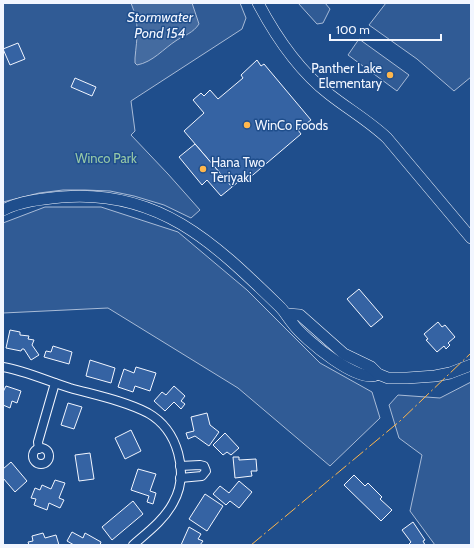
<svg xmlns="http://www.w3.org/2000/svg" width="474" height="548" viewBox="0 0 474 548" font-family="Cabin,sans-serif">
	<style>
		.built { fill: #305b95; stroke: #a8bbd7 }
		.water { fill: #446ba0; stroke: #a8bbd7 }
		.building { fill: #3563a3; stroke: #f2f6ff }
		.lines { fill: none; stroke-linecap: round; stroke-linejoin: round }
		.minor-casing { stroke: #f2f6ff; stroke-width: 10 }
		.major-casing { stroke: #f2f6ff; stroke-width: 12 }
		.minor { stroke: #1f4e8c; stroke-width: 8 }
		.major { stroke: #1f4e8c; stroke-width: 11 }
		.power { stroke: #ffb74d; stroke-width: 1; stroke-dasharray: 14 3 2 3; stroke-linecap: butt }
		.poi-dot { fill: #ffb74d; stroke: #1f4e8c; stroke-width: 1.5 }
		.labels { text-anchor: middle; dominant-baseline: central; stroke-width: 3; stroke-linejoin: round; paint-order: stroke }
		.poi-label { font-size: 13px; fill: #f2f6ff; stroke: #1f4e8c; text-anchor: start }
		.park-label { font-size: 13px; fill: #97c8a6; stroke: #1f4e8c }
		.water-label { font-size: 14px; font-style: italic; fill: #f2f6ff; stroke: #1f4e8c }
	</style>
	<rect width="100%" height="100%" fill="#1f4e8c"/>
	<g class="built">
		<polygon points="3,3 240,3 246,18 242,29 131,101 135,131 131,135 168,174 200,210 191,218 164,205 134,196 110,191 85,190 63,190 39,193 3,202"/>
		<polygon points="298,3 325,3 330,9 323,23 317,24"/>
		<polygon points="386,3 471,3 471,77 454,91 417,59 369,25"/>
		<polygon points="359,39 409,75 397,91 348,55"/>
		<polygon points="45,207 101,207 178,232 247,290 320,363 372,392 380,418 330,466 238,388 108,308 3,313 3,223"/>
		<polygon points="471,382 471,545 435,545 410,511 422,455 399,438 389,405 398,395 440,398"/>
	</g>
	<path class="water" d="M131 3H192L199 24C193 33 185 35 177 40 163 49 153 62 137 65L135 63V58C137 36 140 25 131 3Z"/>
	<g class="building">
		<polygon points="18,43 25,59 10,65 3,49"/>
		<polygon points="257,60 261,66 264,64 311,120 298,130 301,134 247,180 244,177 232,187 184,131 204,113 193,100 201,93 204,96 210,90 218,99 243,78 241,75"/>
		<polygon points="75,78 96,87 92,96 71,87"/>
		<polygon points="195,144 232,187 221,196 207,180 202,185 179,157"/>
		<polygon points="359,289 383,317 371,327 347,299"/>
		<polygon points="438,322 442,327 445,325 455,337 448,343 450,345 446,349 444,346 437,352 426,340 428,339 424,334"/>
		<polygon points="10,330 20,332 20,335 29,336 28,339 34,340 32,345 39,355 31,360 24,349 22,349 21,351 6,348"/>
		<polygon points="53,346 72,352 69,364 44,357 46,351 51,352"/>
		<polygon points="90,360 115,368 111,383 86,376"/>
		<polygon points="136,367 156,373 150,391 135,386 133,392 118,387 124,369 134,373"/>
		<polygon points="6,386 21,391 17,403 12,401 10,408 3,405 3,392"/>
		<polygon points="174,386 185,396 181,401 185,404 181,409 174,402 165,411 154,401 162,392 166,395"/>
		<polygon points="68,403 82,407 74,429 61,425"/>
		<polygon points="207,413 210,425 219,432 209,446 195,436 188,439 186,433 194,431 191,417"/>
		<polygon points="131,430 141,451 125,459 115,438"/>
		<polygon points="225,433 239,448 231,455 227,452 223,455 213,445"/>
		<polygon points="90,453 94,479 79,481 75,455"/>
		<polygon points="233,457 239,457 239,460 256,459 257,471 251,471 252,476 235,478"/>
		<polygon points="11,462 27,481 15,492 3,478 3,469"/>
		<polygon points="138,469 156,474 150,491 156,493 153,504 147,502 149,496 131,490"/>
		<polygon points="354,475 365,486 368,483 382,497 380,499 392,510 381,521 344,485"/>
		<polygon points="55,480 65,483 59,498 64,500 60,508 49,503 47,510 34,505 36,499 31,498 35,488 40,490 42,485 51,489"/>
		<polygon points="239,481 252,492 239,508 230,501 226,505 213,494 220,486 229,493"/>
		<polygon points="205,494 223,506 207,531 189,519"/>
		<polygon points="133,501 143,514 112,540 102,527"/>
		<polygon points="413,522 425,540 423,541 425,545 410,545 409,544 411,542 402,530"/>
		<polygon points="189,527 201,534 198,539 203,541 200,545 181,545"/>
		<polygon points="72,532 83,538 85,533 101,542 100,545 74,545 67,541"/>
		<polygon points="43,533 45,538 56,535 59,545 29,545 28,542 33,541 32,536"/>
	</g>
	<g class="lines">
		<defs>
			<g id="minor">
				<path d="M3 367C26 371 47 381 70 388 95 395 125 401 148 413 178 430 190 473 173 503 164 520 148 532 133 545"/>
				<circle cx="41" cy="456" r="8"/>
				<polyline points="39,449 38,442 55,383"/>
				<polyline points="180,478 202,476 206,471 204,466 200,465 180,466"/>
			</g>
			<g id="major">
				<path d="M258 3C276 37 298 70 329 94 348 109 369 121 387 138L471 238"/>
				<path d="M3 210C21 201 42 199 62 197 160 189 215 244 280 307 285 312 288 318 293 324 304 339 360 386 378 374"/>
				<polyline points="287,314 300,315 344,354 371,367 378,374 388,378 407,378 435,376 450,373 471,365"/>
			</g>
		</defs>
		<use href="#minor" class="minor-casing"/>
		<use href="#major" class="major-casing"/>
		<use href="#minor" class="minor"/>
		<use href="#major" class="major"/>
		<polyline class="power" points="251,545 400,421 471,353"/>
	</g>
	<g class="poi-dot">
		<circle cx="390" cy="75" r="4"/>
		<circle cx="247" cy="125" r="4"/>
		<circle cx="203" cy="169" r="4"/>
	</g>
	<g class="labels">
		<g class="poi-label">
			<text x="382" y="68" text-anchor="end">Panther Lake<tspan x="382" dy="15">Elementary</tspan></text>
			<text x="255" y="125">WinCo Foods</text>
			<text x="211" y="162">Hana Two<tspan x="211" dy="15">Teriyaki</tspan></text>
		</g>
		<g class="park-label">
			<text x="106" y="158">Winco Park</text>
		</g>
		<g class="water-label">
			<text x="160" y="17">Stormwater<tspan x="160" dy="16">Pond 154</tspan></text>
		</g>
	</g>
	<rect width="474" height="548" fill="none" stroke="#f2f6ff" stroke-width="8"/>
	<path d="M330 34v6h111v-6" fill="none" stroke="#f2f6ff" stroke-width="2"/>
	<text x="336" y="34" font-size="12" fill="#f2f6ff" stroke="#1f4e8c" stroke-width="3" paint-order="stroke">100 m</text>
</svg>
